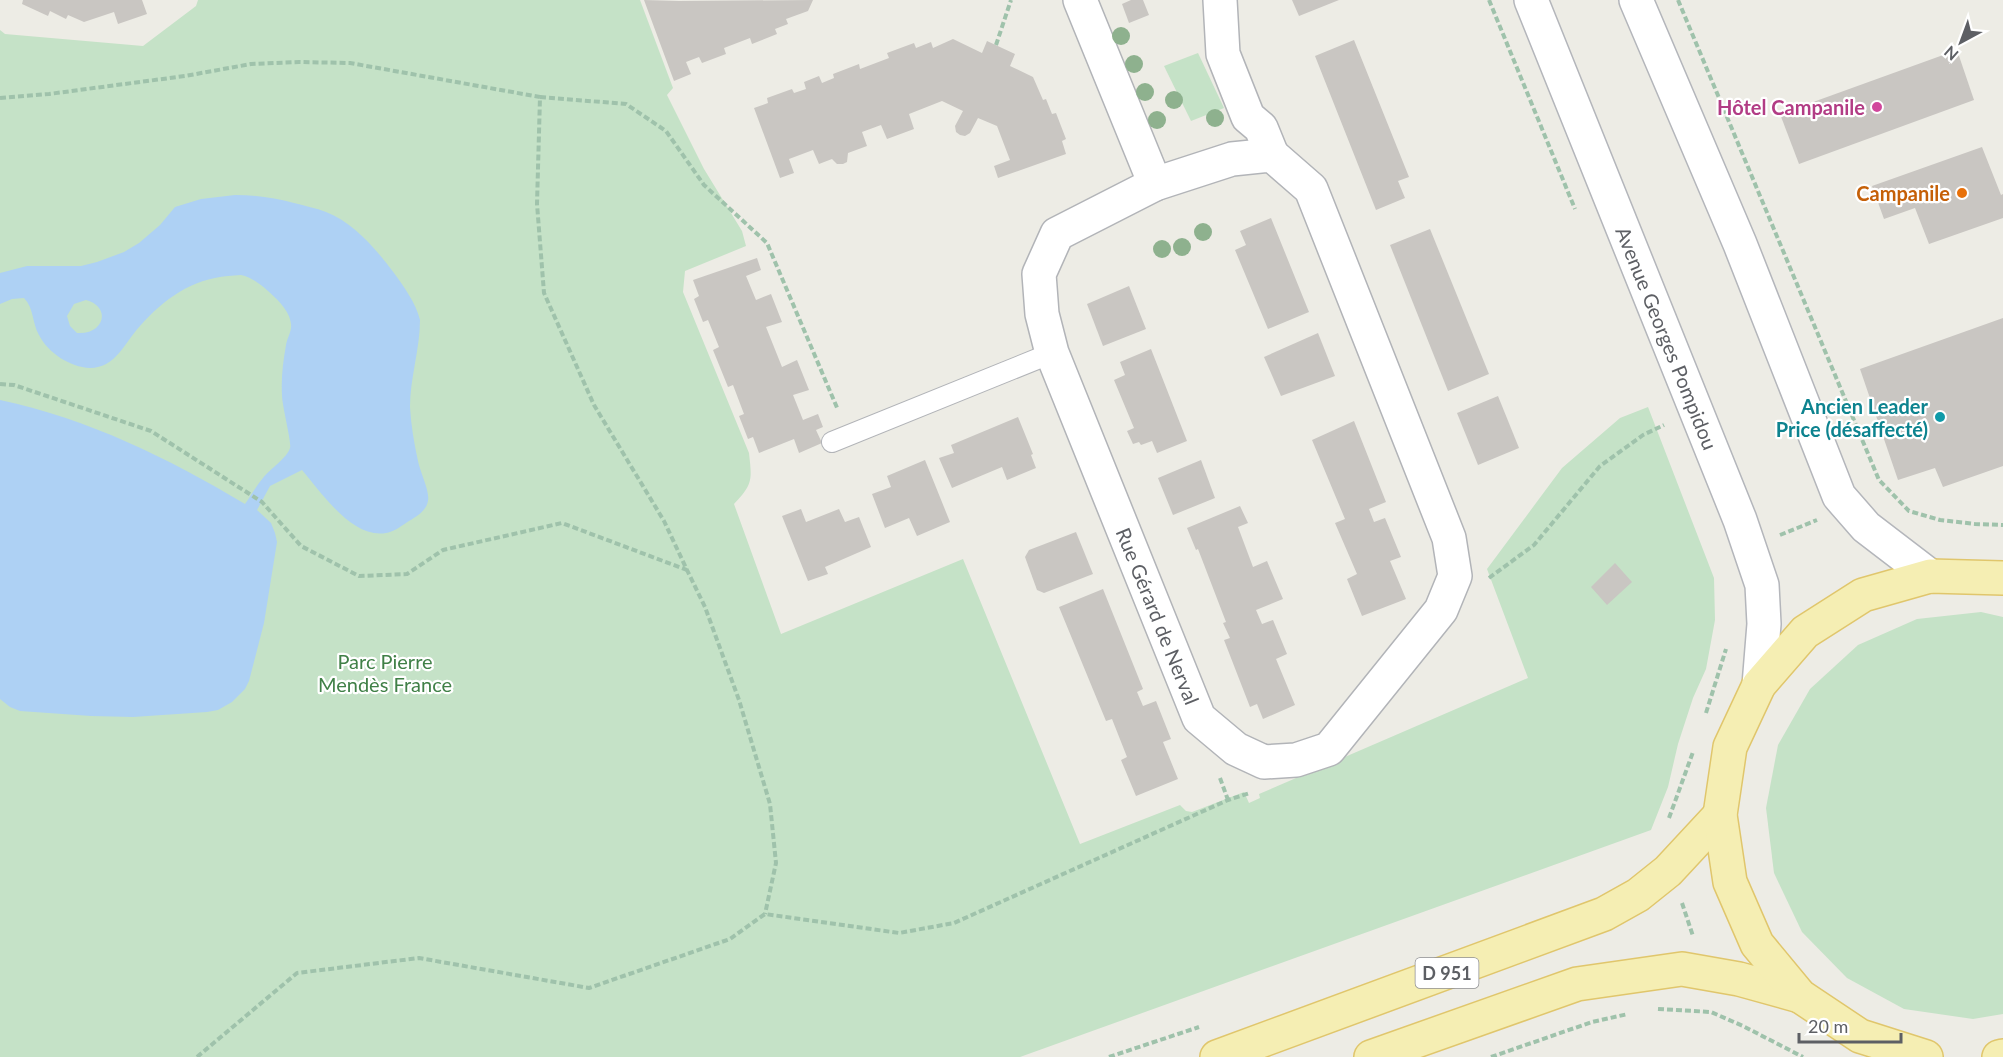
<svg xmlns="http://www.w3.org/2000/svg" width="2003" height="1057" viewBox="0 0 2003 1057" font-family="Lato,sans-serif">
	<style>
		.green { fill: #c5e2c7 }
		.water { fill: #aed1f4; fill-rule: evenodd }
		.building { fill: #c9c6c2 }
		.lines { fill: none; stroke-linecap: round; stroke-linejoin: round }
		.service-casing { stroke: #b2b4b8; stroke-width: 22 }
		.minor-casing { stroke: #b2b4b8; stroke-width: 36 }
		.secondary-casing { stroke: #b4b6bb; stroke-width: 36 }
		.primary-casing { stroke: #e0c66c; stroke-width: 36 }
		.path { stroke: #9fc2ab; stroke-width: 4; stroke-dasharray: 6 3; stroke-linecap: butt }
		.service { stroke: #fff; stroke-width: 20 }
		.minor { stroke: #fff; stroke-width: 33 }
		.secondary { stroke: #fff; stroke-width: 33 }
		.primary { stroke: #f5eeb3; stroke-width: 33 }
		.tree { fill: #8eb18e }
		.hotel-dot { fill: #d1479c; stroke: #fff; stroke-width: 2 }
		.food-dot { fill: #e8710a; stroke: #fff; stroke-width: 2 }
		.culture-dot { fill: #0f9aa8; stroke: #fff; stroke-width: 2 }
		.labels { text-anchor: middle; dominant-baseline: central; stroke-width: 4.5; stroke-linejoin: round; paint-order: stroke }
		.shield { fill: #fff; stroke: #8e8f92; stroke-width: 1.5 }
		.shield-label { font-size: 18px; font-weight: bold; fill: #5d5f64 }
		.hotel-label { font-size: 20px; font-weight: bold; fill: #b23c85; stroke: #fff; text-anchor: end }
		.food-label { font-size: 20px; font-weight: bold; fill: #c56008; stroke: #fff; text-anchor: end }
		.street-label { font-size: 20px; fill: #5d5f64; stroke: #fff }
		.culture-label { font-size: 20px; font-weight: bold; fill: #0d838f; stroke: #fff; text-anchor: end }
		.park-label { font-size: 20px; fill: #408047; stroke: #fff }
	</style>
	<rect width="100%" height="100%" fill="#edece5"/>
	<g class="green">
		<path d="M198 0H640L673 88 667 95 704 169 742 231 746 246 685 271 683 292 749 453C752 480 753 484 734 504L781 634 963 559 1080 844 1180 805 1186 811 1192 812 1244 792 1249 803 1260 798 1259 794 1528 678 1487 569 1562 468 1620 418 1648 407 1714 578 1715 620 1706 669 1693 698 1678 744 1668 787 1651 830 1020 1057H0V30L5 34 143 46 196 6Z"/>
		<polygon points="1198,53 1224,108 1191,121 1164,66"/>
		<polygon points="1981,612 2003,617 2003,1014 1973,1019 1904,1009 1847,978 1802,932 1774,873 1766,808 1778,745 1810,689 1858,645 1917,619"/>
	</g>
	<path class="water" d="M235 195C256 195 275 198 294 203 305 206 316 208 326 212 354 223 376 249 394 273 404 287 416 303 420 320 420 349 410 378 410 407 411 425 414 443 418 461 420 472 430 491 428 501 426 512 415 517 406 523 400 527 393 532 386 533 352 539 321 492 302 470L270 486 257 510 271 523 275 533 277 542 264 623 249 681 245 689 232 702 218 710 207 712 133 717 91 716 20 711 10 707 0 699V400C89 419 168 458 245 504 251 496 256 486 263 478 270 469 287 458 290 448 292 443 282 406 282 395 281 378 283 362 286 345 287 338 292 331 291 324 290 311 277 299 268 291 260 284 251 277 241 275 237 275 232 276 228 276 192 279 164 299 140 326 125 342 116 368 90 368 70 367 48 353 39 335 32 323 34 308 24 298L12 299 0 304V273L27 266H81L97 262 124 252 139 243 160 225 175 207 201 199ZM86 300C112 307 104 335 77 333L70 326 67 316 74 304Z"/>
	<g class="building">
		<polygon points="23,0 142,0 147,14 118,24 114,12 84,22 68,15 66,19 50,11 48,16 22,4"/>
		<polygon points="644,0 679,1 813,0 808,11 786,19 788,24 775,29 777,34 752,44 750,38 724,48 726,54 702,63 699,57 686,62 691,74 674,81"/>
		<polygon points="1131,0 1143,0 1149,15 1129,23 1122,4"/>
		<polygon points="1292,0 1339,0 1299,16"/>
		<polygon points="953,39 982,53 987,41 1015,54 1010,66 1033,77 1043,100 1046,99 1052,114 1056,113 1066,139 1062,141 1066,154 998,178 994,166 1010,160 997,126 978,118 970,133 965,136 960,135 956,132 955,126 963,111 942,101 909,114 914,129 887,139 881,125 862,132 867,146 848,153 847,162 843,164 837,164 832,159 819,164 813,150 789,159 794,173 780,178 754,108 768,103 767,98 792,89 794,93 806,89 804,82 819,76 822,83 834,78 833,74 859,64 860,69 889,58 887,53 914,43 916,48 931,42 933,48"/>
		<polygon points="1354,40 1409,177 1398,181 1405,198 1376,210 1315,56"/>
		<polygon points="1957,50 1974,100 1799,164 1780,114"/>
		<polygon points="1982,147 2001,195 2003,194 2003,218 1929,244 1915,208 1884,219 1872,186"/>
		<polygon points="1271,218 1309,312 1268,329 1235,250 1246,245 1240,231"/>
		<polygon points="1430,229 1489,374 1448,391 1390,245"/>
		<polygon points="757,258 761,270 746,276 756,300 771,294 782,322 766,327 782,367 797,360 809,390 793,395 803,420 818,414 823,427 816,430 822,443 799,453 794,439 759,453 753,437 748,439 739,416 744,414 733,385 728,387 713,350 719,347 708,320 703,322 694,299 699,296 693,280"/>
		<polygon points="1129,286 1146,329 1103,346 1087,304"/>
		<polygon points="2003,318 2003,466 1943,487 1935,468 1898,480 1860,369"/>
		<polygon points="1318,333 1335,376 1281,396 1264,357"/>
		<polygon points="1151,349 1187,441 1157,453 1152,441 1141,445 1139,442 1133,444 1127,431 1134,428 1114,380 1125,375 1120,362"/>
		<polygon points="1498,396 1519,448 1478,465 1457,413"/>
		<polygon points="1018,417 1033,454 1031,455 1036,468 1007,480 1002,467 952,488 939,458 954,453 951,445"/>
		<polygon points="1354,421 1386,502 1369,509 1374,522 1385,518 1401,557 1390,561 1406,599 1362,616 1347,579 1357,574 1335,523 1345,519 1312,440"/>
		<polygon points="925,460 950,522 917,536 909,518 885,528 872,494 891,487 887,476"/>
		<polygon points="1201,460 1215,498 1173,515 1158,478"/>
		<polygon points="1240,506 1248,523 1238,527 1253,567 1267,561 1283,599 1256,610 1262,624 1273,620 1287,654 1276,659 1295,705 1263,719 1257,704 1250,707 1224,640 1230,638 1223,623 1226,622 1198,549 1196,550 1187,528"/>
		<polygon points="801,509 806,522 839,509 845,522 859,517 871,547 825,567 828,574 808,581 782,516"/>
		<polygon points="1076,532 1093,574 1044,593 1037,590 1025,557 1029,550"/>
		<polygon points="1615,563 1632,582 1607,605 1591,587"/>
		<polygon points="1103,589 1143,689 1137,692 1143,706 1156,701 1171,739 1163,742 1178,779 1136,796 1121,760 1127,757 1112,719 1106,721 1059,607"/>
	</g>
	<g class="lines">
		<defs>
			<polyline id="service" points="832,442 1052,353"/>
			<g id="minor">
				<polyline points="1080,0 1155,184"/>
				<polyline points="1220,0 1223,54 1248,117 1261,128 1272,155"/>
				<polygon points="1272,155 1311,189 1449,538 1455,576 1441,610 1329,749 1296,760 1264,762 1236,749 1199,718 1052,353 1042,314 1039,274 1057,234 1155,184 1232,159"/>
			</g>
			<g id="secondary">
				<polyline points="1531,0 1740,520 1762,585 1764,624 1759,685"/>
				<polyline points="1636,0 1740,244 1839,496 1866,527 1930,576"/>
			</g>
			<g id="primary">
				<polyline points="1217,1057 1604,914 1638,895 1668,871 1720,815"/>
				<polyline points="1371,1057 1577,984 1682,969 1739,979 1800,996"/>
				<polyline points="1926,1057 1860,1036 1800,996 1757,944 1730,882 1720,815 1730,747 1759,685 1805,632 1863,595 1930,576 2003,578"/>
				<polyline points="1999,1057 2003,1056"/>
			</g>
		</defs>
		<use href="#service" class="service-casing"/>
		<use href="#minor" class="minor-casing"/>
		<use href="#secondary" class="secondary-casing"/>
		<use href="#primary" class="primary-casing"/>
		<g class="path">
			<polyline points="1489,0 1575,209"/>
			<polyline points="1678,0 1879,480 1909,511 1940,520 1975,524 2003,525"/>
			<polyline points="996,45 1011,0"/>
			<polyline points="540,97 626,104 666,131 704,185 767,243 838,410"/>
			<polyline points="0,98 49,94 185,76 251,64 299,62 350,63 540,97 537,204 544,293 594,405 664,521 687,570 705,607 739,700 770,804 776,863 765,914"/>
			<polyline points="0,384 14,385 151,431 262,502 301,546 359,576 407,574 443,550 562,523 687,570"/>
			<polyline points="1780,535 1817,520"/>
			<polyline points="1489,578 1534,545 1600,466 1643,435 1664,425"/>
			<polyline points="1706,713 1726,649"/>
			<polyline points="1220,778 1228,800"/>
			<polyline points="1669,818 1693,752"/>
			<polyline points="1682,903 1693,936"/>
			<polyline points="1658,1009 1711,1012 1743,1026 1803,1057"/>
			<polyline points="197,1057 297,973 419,958 589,988 730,939 765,914 899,933 954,923 1228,800 1250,793"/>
			<polyline points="1109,1057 1199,1027"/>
			<polyline points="1491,1057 1592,1022 1628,1014"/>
		</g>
		<use href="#service" class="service"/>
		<use href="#minor" class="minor"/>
		<use href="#secondary" class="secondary"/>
		<use href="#primary" class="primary"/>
	</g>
	<g class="tree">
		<circle cx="1121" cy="36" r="9"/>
		<circle cx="1134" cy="64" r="9"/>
		<circle cx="1145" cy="92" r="9"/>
		<circle cx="1174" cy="100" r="9"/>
		<circle cx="1215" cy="118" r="9"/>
		<circle cx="1157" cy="120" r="9"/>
		<circle cx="1203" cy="232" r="9"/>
		<circle cx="1182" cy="247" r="9"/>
		<circle cx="1162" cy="249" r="9"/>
	</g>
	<circle class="hotel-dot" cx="1877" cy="107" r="6"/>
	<circle class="food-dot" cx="1962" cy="193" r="6"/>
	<circle class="culture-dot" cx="1940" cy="417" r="6"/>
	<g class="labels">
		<rect class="shield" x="1415.5" y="958" width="63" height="30" rx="4.5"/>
		<g class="shield-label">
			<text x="1447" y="973">D 951</text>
		</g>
		<g class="hotel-label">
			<text x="1865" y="107">Hôtel Campanile</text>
		</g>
		<g class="food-label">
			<text x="1950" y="193">Campanile</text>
		</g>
		<g class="street-label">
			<text transform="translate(1667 338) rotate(68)">Avenue Georges Pompidou</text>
			<text transform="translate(1158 616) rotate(68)">Rue Gérard de Nerval</text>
		</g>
		<g class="culture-label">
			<text x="1928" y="406">Ancien Leader<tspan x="1928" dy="23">Price (désaffecté)</tspan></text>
		</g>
		<g class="park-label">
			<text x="385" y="661">Parc Pierre<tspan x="385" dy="23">Mendès France</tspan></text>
		</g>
	</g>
	<g transform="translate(1961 42) rotate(221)" stroke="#ffffff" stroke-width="4.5" paint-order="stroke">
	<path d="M0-4.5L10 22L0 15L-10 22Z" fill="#5d5f64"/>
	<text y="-9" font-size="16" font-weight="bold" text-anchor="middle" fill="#5d5f64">N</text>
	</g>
	<path d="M1799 1033v9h102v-9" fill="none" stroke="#5d5f64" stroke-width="3"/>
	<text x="1808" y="1033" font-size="18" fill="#5d5f64" stroke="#ffffff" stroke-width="4.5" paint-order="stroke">20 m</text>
</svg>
